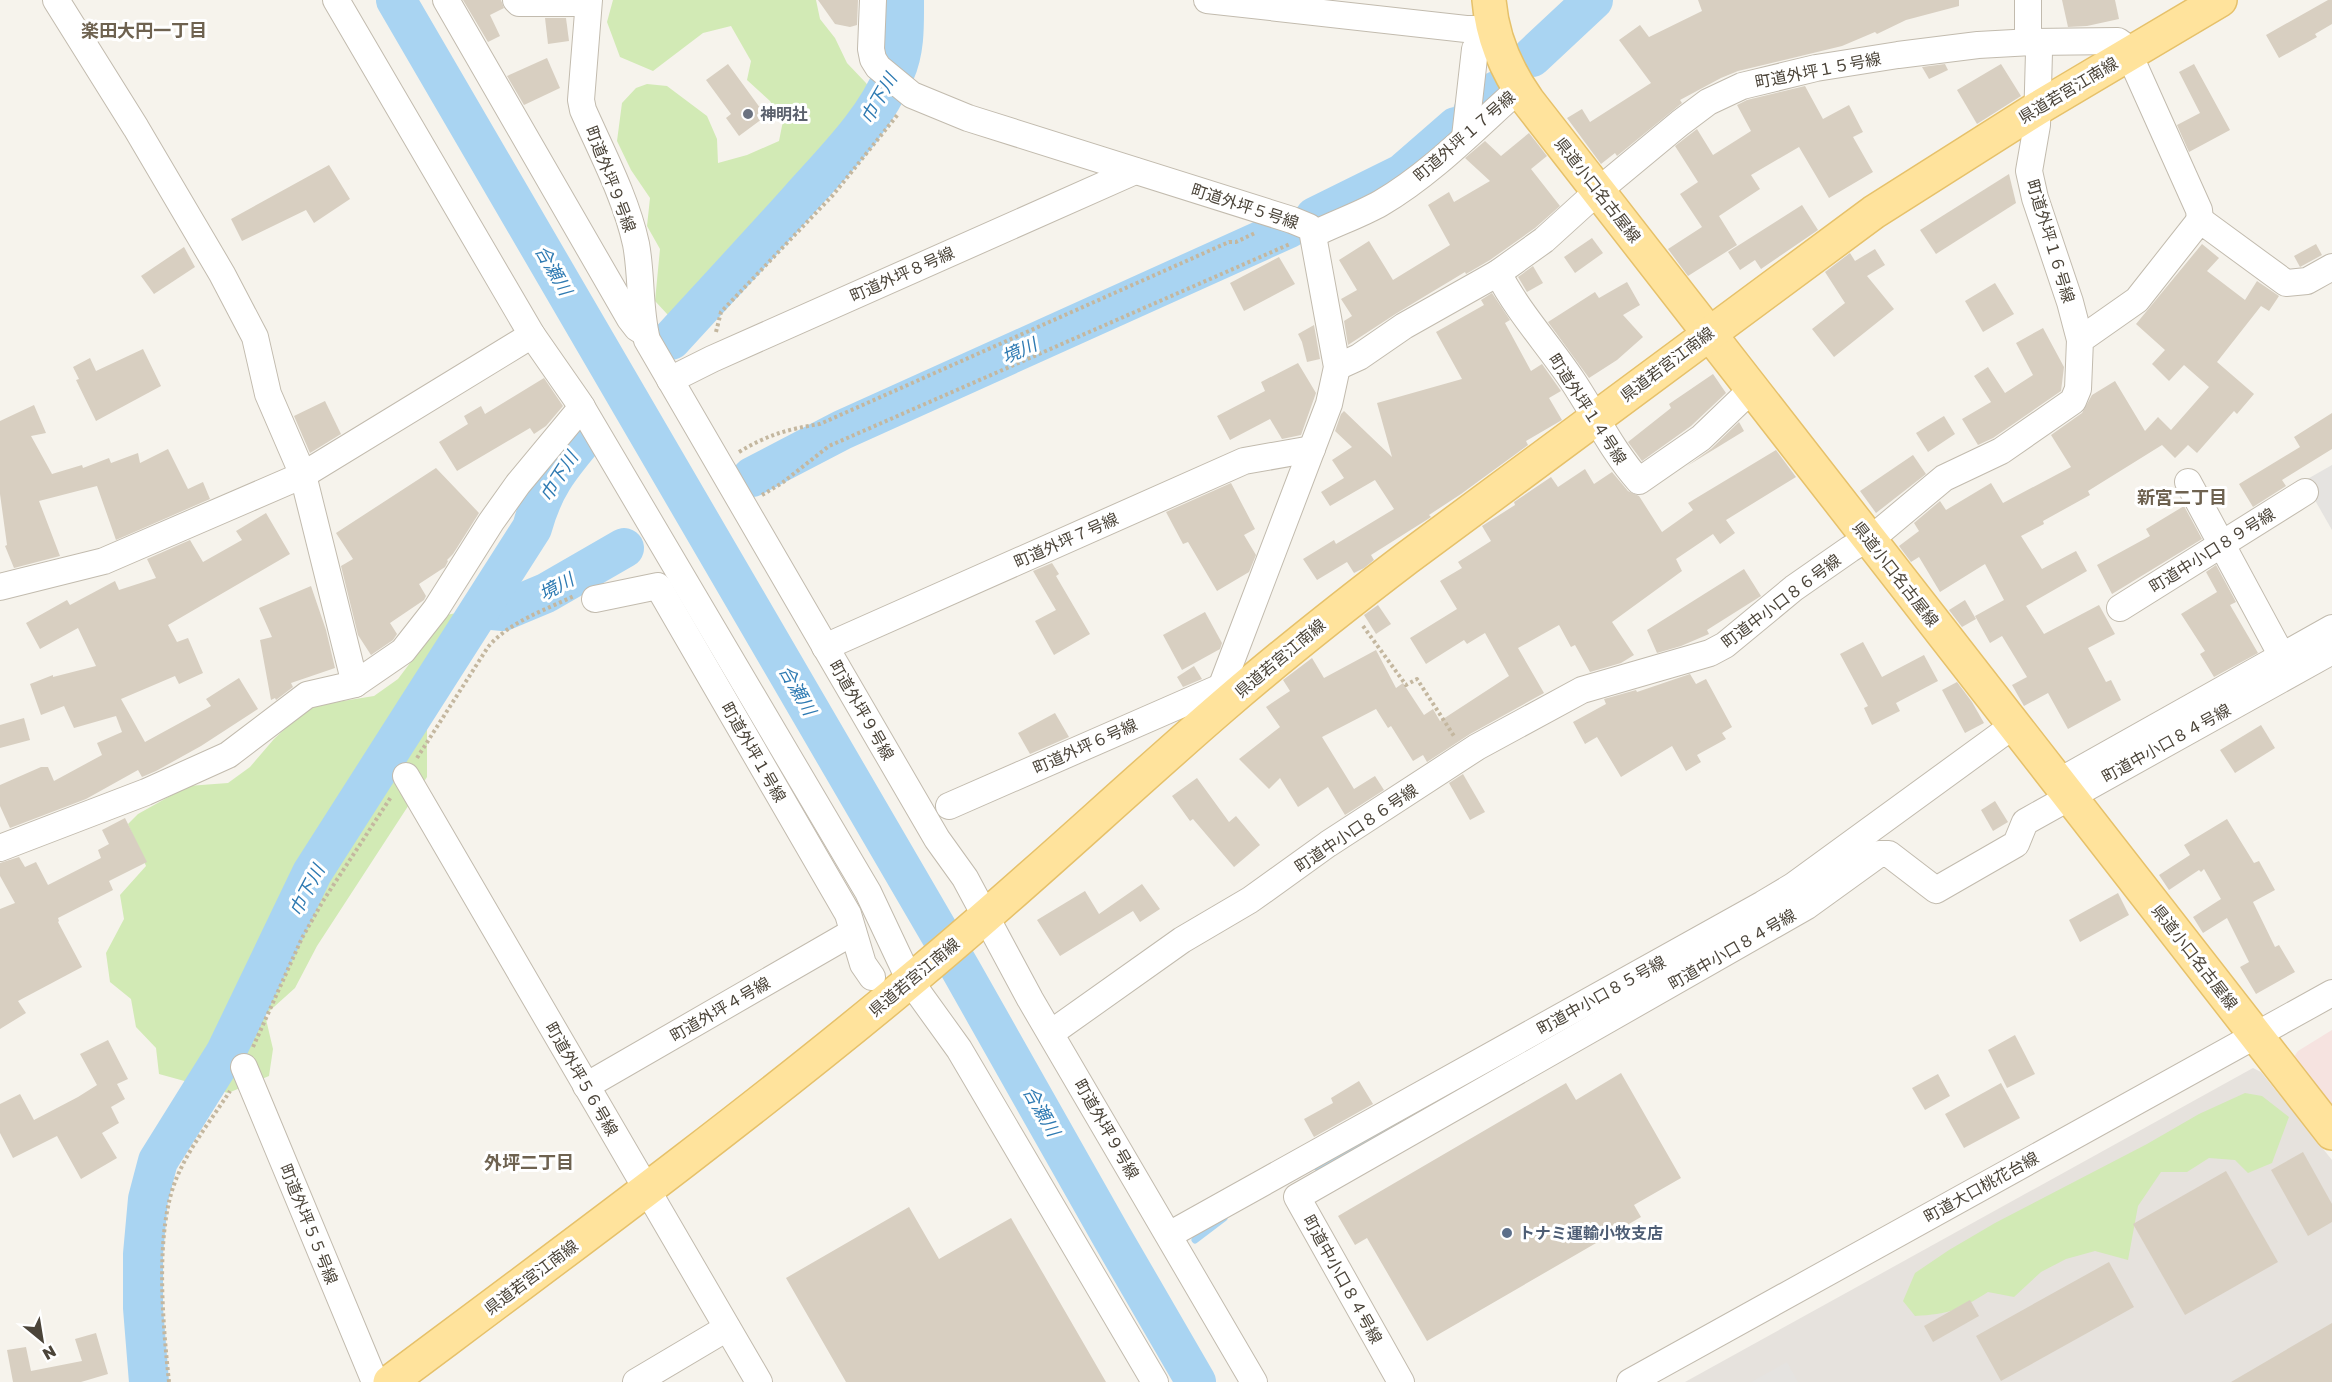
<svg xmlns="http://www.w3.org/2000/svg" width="2332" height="1382" viewBox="0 0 2332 1382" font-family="'Golos Text','Noto Sans JP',sans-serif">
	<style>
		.industrial { fill: #e6e2dd }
		.medical { fill: #f6e3e0 }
		.green { fill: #d2eab5 }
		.parking { fill: #e5e3e0 }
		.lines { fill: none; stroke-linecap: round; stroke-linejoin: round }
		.stream { stroke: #a9d4f2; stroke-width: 7 }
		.river { stroke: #a9d4f2; stroke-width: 40 }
		.building { fill: #d8cfc1 }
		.minor-casing { stroke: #c2bbae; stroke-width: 28 }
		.major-casing { stroke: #e6c16a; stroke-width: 36 }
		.path { stroke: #c4b79f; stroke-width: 4; stroke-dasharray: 3 3; stroke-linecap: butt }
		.minor { stroke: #fff; stroke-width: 26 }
		.major { stroke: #ffe39c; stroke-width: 33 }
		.worship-dot { fill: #6b7280; stroke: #fff; stroke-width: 2 }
		.service-dot { fill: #5c6f8a; stroke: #fff; stroke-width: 2 }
		.labels { text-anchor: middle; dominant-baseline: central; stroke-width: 6; stroke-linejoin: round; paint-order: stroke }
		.street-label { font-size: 16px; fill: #4b4439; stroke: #fff }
		.worship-label { font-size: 16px; font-weight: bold; fill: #5b616d; stroke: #fff; text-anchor: start }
		.service-label { font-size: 16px; font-weight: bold; fill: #4e5e75; stroke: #fff; text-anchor: start }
		.neighbourhood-label { font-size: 18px; font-weight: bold; fill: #6e6250; stroke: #fff }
		.water-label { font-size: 18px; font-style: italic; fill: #2e7ab2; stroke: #fff }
	</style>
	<rect width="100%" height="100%" fill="#f6f3ec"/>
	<polygon class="industrial" points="2253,1068 2261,1072 2332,1160 2332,1382 1685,1382"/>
	<polygon class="medical" points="2332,1030 2332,1118 2289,1064 2298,1051"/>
	<g class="green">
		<polygon points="613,0 816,0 820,19 835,38 847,63 866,83 882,106 868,136 831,178 804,216 774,244 750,274 702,322 668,315 655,301 660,249 647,226 650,198 631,170 617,141 622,103 636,88 647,84 667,86 707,116 717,139 718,163 747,155 779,141 783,121 770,101 747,80 751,61 731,26 703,33 653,71 620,57 607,22"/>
		<polygon points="500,605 427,728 427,777 317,946 295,988 265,1015 273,1049 269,1076 228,1093 159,1074 156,1048 136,1027 131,999 110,982 106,953 124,919 120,895 146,866 128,824 138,814 188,786 228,783 250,767 274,739 301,714 318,705 374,696 398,679 446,615"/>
		<path d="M2245 1093 2262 1096 2289 1117 2272 1163 2248 1173 2235 1160 2209 1158 2187 1172H2161L2138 1206 2128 1260 2095 1251 2066 1259 2041 1272 2014 1297 1988 1292C1960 1310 1949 1314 1915 1316L1903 1301 1915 1273 1949 1250 1995 1223 2147 1144 2199 1114Z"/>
	</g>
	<g class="parking">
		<polygon points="2332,465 2332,530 2304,481"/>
		<polygon points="1787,1362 1798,1382 1751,1382"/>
	</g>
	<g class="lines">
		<g class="stream">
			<polyline points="1317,1167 1489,1073"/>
			<polyline points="1195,1240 1224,1218"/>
		</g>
		<g class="river">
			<polyline points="396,0 961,970 1112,1237 1196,1382"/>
			<polyline points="1532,57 1593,0"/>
			<polyline points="1473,112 1496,91"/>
			<polyline points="1315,217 1402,174 1456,127"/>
			<path d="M671 340C714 293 758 246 800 199 835 160 875 121 895 72 905 50 904 24 904 0"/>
			<polyline points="752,477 842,430 1289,228"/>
			<polyline points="482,609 503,611 546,593 624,548"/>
			<path d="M149 1382 143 1308V1254L148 1199 158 1161 226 1052 312 873 532 528C543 488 558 469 584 438"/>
		</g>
	</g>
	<g class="building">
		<polygon points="463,0 501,0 504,8 490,15 500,36 488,42"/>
		<polygon points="818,0 858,0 857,25 850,27 835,24"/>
		<polygon points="1698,0 1959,0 1959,6 1906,20 1877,34 1875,32 1842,46 1738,71 1721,78 1680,100 1682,103 1617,156 1615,153 1601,164 1567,118 1582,109 1590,122 1651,83 1619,40 1640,25 1649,37 1702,11"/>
		<polygon points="2062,0 2115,0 2119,19 2087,26 2068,27"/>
		<polygon points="2328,0 2332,0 2332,24 2315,34 2317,37 2279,58 2266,35"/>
		<polygon points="545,18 566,18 569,41 548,44"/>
		<polygon points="547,58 560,88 524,105 507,76"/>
		<polygon points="728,64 766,116 739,136 726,118 731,114 706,80"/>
		<polygon points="1945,64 1948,70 1929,79 1922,67"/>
		<polygon points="2001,64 2021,96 1977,124 1957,90"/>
		<polygon points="2194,64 2230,130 2189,152 2177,125 2200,113 2179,72"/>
		<polygon points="1805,86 1823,119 1849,105 1863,132 1853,137 1873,172 1829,198 1799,147 1751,175 1760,189 1719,216 1737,245 1688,276 1668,249 1702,227 1680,194 1698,182 1675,146 1697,129 1713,155 1751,131 1737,105 1747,100"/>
		<polygon points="1529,133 1547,156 1531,169 1560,206 1535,228 1490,260 1466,274 1465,272 1397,313 1348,345 1344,321 1352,316 1341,299 1357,290 1339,260 1369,241 1393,280 1450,245 1428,205 1449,192 1454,202 1490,181 1465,158 1485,141 1501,156"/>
		<polygon points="329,165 350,199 314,223 306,210 242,241 231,219"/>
		<polygon points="2009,174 2016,203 1936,254 1920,230"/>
		<polygon points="1802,205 1818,230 1761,269 1755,260 1740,270 1728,252"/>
		<polygon points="1592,238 1603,253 1575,273 1564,257"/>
		<polygon points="2202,244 2219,258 2207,271 2245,300 2257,281 2279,296 2269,311 2261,306 2217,362 2254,394 2237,414 2234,411 2197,453 2188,445 2175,458 2162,445 2088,491 2090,495 2043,521 2044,524 2021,536 2042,569 2076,551 2087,571 2026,606 2044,634 2099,605 2115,634 2088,648 2106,682 2111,680 2121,700 2068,729 2048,693 2024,706 2012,685 2027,677 2002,636 1990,643 1975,616 2004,600 1985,564 1940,592 1919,557 1911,562 1899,546 1919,531 1914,523 1940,501 1946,510 1991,483 2003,503 2071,467 2051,435 2082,413 2092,395 2115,381 2145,431 2158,417 2171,430 2209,387 2184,365 2169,381 2152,364 2165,350 2136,324"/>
		<polygon points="2316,244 2322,255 2300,267 2294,256"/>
		<polygon points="184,247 195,267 154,294 141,276"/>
		<polygon points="1875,249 1885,265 1867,276 1894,309 1834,357 1812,329 1845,303 1825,272 1850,253 1855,261"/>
		<polygon points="1279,257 1295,284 1244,311 1230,283"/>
		<polygon points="1533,266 1543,283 1527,292 1518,277"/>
		<polygon points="1627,282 1640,305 1623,315 1643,337 1617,360 1589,378 1548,322 1595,292 1599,298"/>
		<polygon points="1995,283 2014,314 1983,332 1965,301"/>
		<polygon points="1492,293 1510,320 1505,323 1531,371 1542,364 1561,391 1549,398 1562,420 1526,441 1528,445 1461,494 1429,515 1431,517 1428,519 1371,555 1374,560 1364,568 1354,573 1347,562 1317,580 1303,559 1334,540 1336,544 1394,509 1375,480 1330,506 1321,492 1344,478 1332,460 1352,447 1335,431 1341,414 1344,411 1392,457 1377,403 1462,379 1436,332 1484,305 1481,300"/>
		<polygon points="1314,325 1320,359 1307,362 1302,342 1298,334"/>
		<polygon points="2043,328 2064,367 2061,391 1993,438 1978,445 1962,419 1991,402 1974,376 1988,367 2005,393 2033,375 2016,343"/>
		<polygon points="143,349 161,386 96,421 76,380 79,379 73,367 90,358 96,371"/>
		<polygon points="1298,363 1316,393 1301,435 1282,439 1270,419 1230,440 1217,416 1265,391 1261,382"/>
		<polygon points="1713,374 1726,393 1691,426 1642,461 1628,442 1671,408 1669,404"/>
		<polygon points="544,378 563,406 546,426 534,434 530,428 457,471 439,442 468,424 464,416 481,406 485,414"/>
		<polygon points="325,401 341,434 310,453 294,416"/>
		<polygon points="34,405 46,433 31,436 52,474 82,465 83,468 109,458 111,463 138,453 140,463 168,449 188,489 203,482 210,499 116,540 97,486 39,501 60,556 14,568 5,546 7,545 0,494 0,421"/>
		<polygon points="2332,413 2332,449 2282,480 2286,486 2253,507 2239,484 2300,447 2294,437"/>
		<polygon points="1944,416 1955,434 1928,452 1916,433"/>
		<polygon points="1739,422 1744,431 1687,466 1711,449"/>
		<polygon points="1776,450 1796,477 1726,520 1735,533 1720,544 1713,534 1676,559 1682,571 1612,622 1634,655 1621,663 1590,672 1575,645 1571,647 1559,625 1518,648 1544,693 1470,734 1427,762 1423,755 1413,761 1391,726 1388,728 1376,709 1322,737 1354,789 1375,776 1384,790 1345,815 1328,787 1298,807 1280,778 1269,789 1239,759 1280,727 1266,707 1290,691 1283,680 1312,658 1324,678 1376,650 1396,688 1403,683 1424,715 1433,709 1440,721 1509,676 1485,633 1467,644 1464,640 1426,664 1410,638 1457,609 1440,581 1462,568 1458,562 1491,541 1482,526 1515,505 1514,502 1551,477 1558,487 1585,469 1594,484 1612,472 1628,491 1639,496 1662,532 1693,510 1688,503"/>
		<polygon points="1913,455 1926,474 1876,513 1860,491"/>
		<polygon points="436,468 479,513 453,554 447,560 448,561 445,567 419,584 426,596 424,600 390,623 397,634 393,640 371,655 358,635 341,566 353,559 336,533"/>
		<polygon points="1231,483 1255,529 1244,535 1256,555 1249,572 1217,591 1188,542 1183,544 1166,512"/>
		<polygon points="2184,506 2202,539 2112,594 2097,565 2150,536 2146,529"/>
		<polygon points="266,513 290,554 168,625 177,642 188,638 203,673 179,684 175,676 121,699 145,742 211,706 206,699 239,678 258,709 201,746 156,771 142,777 138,770 86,799 10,828 0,806 0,785 41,767 48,767 54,781 102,755 97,743 122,732 116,716 74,728 64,706 41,715 30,684 53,675 53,677 96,666 78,628 40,649 26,623 67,600 70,605 115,581 119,590 156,578 147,559 190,540 203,562 242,540 236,531"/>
		<polygon points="1052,563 1059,574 1056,576 1090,634 1054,655 1035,621 1056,610 1033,571"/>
		<polygon points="2216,565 2236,602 2230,605 2258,653 2214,677 2200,654 2205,651 2181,614 2217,592 2206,572"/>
		<polygon points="1744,569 1761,596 1707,630 1709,634 1681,646 1657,653 1647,630"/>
		<polygon points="311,586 326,630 335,668 291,683 293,687 276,700 275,698 271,700 260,640 272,637 259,608"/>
		<polygon points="1965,600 1976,619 1962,627 1949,610"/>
		<polygon points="1378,605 1391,624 1376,634 1364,615"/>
		<polygon points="1205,612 1222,643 1220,649 1182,670 1163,635"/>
		<polygon points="1863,642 1882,677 1924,655 1938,681 1896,703 1900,711 1872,725 1864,708 1868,706 1840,654"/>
		<polygon points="1194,666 1202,679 1183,687 1177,677"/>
		<polygon points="1690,674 1696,684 1706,679 1732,727 1722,733 1726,739 1697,755 1701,762 1686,771 1672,746 1621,777 1597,737 1585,744 1573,722 1606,704 1604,699 1636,690 1637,692"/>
		<polygon points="1957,682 1972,702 1984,723 1965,733 1942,690"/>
		<polygon points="1055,713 1069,737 1030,754 1018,733"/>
		<polygon points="24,718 30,740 0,748 0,725"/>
		<polygon points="2261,725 2275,748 2235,773 2220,750"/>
		<polygon points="1463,774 1485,812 1470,820 1449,783"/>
		<polygon points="1197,778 1229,822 1236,816 1260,845 1234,867 1193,819 1190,821 1172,796"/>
		<polygon points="1995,801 2008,822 1993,831 1981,810"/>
		<polygon points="125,818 147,862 109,881 113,890 58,918 59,921 58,922 82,967 18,1001 26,1013 0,1029 0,909 15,903 0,876 0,863 19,857 25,867 36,862 48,885 101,858 98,850 109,844 102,830"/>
		<polygon points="2227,819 2254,863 2259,861 2275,890 2253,902 2275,947 2279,945 2295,972 2256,994 2240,967 2249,962 2227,918 2203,933 2193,917 2221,899 2204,869 2201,872 2199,870 2169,890 2159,875 2190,855 2184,845"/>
		<polygon points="1142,884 1160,909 1140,922 1133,911 1060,956 1037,920 1085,891 1099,914"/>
		<polygon points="2118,893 2129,915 2080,942 2069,920"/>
		<polygon points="2015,1035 2035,1074 2007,1088 1988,1050"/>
		<polygon points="108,1040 128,1079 117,1084 125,1099 111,1107 119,1123 102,1133 117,1158 81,1179 57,1136 13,1158 0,1133 0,1104 20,1094 34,1120 78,1097 97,1085 80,1054"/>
		<polygon points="1621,1073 1681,1178 1634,1205 1641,1217 1427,1341 1367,1238 1355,1245 1338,1216 1566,1083 1576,1100"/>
		<polygon points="1938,1074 1950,1096 1925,1110 1912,1088"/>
		<polygon points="1359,1081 1373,1104 1314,1137 1304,1119 1333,1103 1331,1098"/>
		<polygon points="2001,1083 2020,1118 1964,1148 1945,1114"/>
		<polygon points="2303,1152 2332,1204 2332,1222 2308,1236 2271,1170"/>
		<polygon points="2226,1171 2278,1262 2185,1315 2133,1224"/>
		<polygon points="909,1207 939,1259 1011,1218 1106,1382 846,1382 786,1278"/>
		<polygon points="2109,1262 2134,1307 2001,1381 1976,1336"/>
		<polygon points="1970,1300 1979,1316 1933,1342 1924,1326"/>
		<polygon points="2332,1323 2332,1382 2231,1382"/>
		<polygon points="96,1333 108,1374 81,1382 13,1382 7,1350 26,1347 31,1371 82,1361 75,1339"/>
	</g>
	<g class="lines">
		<defs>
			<g id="minor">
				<polyline points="56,0 136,128 222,274 255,337 268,394 303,475 355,684"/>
				<polyline points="336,0 532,335 580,404 868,892 910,981 959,1049 1155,1382"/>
				<polyline points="446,0 630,319 637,328 645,333"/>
				<polyline points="516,0 519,3 588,3"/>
				<path d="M589 0 581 100 583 110C602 153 626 198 636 244 642 276 639 309 647 340L937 839 965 878 1030 999 1254 1382"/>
				<polyline points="873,0 871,49 873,59 878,67 912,95 968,118 1292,220 1309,227 1312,230 1337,367 1329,404 1219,693 1223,706"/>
				<polyline points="1207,0 1466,29 1493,29"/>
				<polyline points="2028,0 2028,35 2039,52 2037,125 2029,171 2035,198 2070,302 2080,340"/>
				<polyline points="1465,137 1475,49 1493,29"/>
				<path d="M1314 234C1336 223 1360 215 1381 203 1432 173 1475 128 1519 89"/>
				<path d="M1498 273C1518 312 1548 344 1572 380 1595 414 1612 451 1639 481L1701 438 1752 389"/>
				<polyline points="1337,367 1359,357 1404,326 1498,273 1544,240 1598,191 1680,123 1708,102 1742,86 1816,68 1898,55 1978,45 2032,42 2118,41 2125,46 2129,54 2199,210 2200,220"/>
				<polyline points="670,380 712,359 1135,171"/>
				<polyline points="2188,482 2282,656"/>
				<polyline points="0,587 104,561 303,475 532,335"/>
				<polyline points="595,599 658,586 848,914 863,964 872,977"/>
				<polyline points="2120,608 2305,492"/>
				<polyline points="825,647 1244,461 1312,449"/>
				<polyline points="406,776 759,1382"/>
				<polyline points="2058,782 2332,628"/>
				<polyline points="949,806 1221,687"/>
				<polyline points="0,848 146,792 228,755 307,695 355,684 403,651 436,609 491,522 518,484 582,407"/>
				<polyline points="1051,1033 1182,940 1250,900 1328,844 1477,747 1582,690 1710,653 1725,645 1794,588 1850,549 1883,529 1944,478 2001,451 2073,401 2078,389 2080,340 2137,300 2200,220 2286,283 2307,281 2332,267"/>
				<polyline points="244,1067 375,1382"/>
				<polyline points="586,1086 853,932"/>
				<polyline points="1169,1235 1763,904 1793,886 2014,725"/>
				<polyline points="636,1382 727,1328"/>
				<polyline points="1401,1382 1297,1197 1807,906 1879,854 1889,854 1936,890 2016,844 2025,822 2332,651"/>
				<polyline points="1630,1382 2332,993"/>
			</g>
			<g id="major">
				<path d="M1489 0C1492 38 1506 70 1528 101L2332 1133"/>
				<path d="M390 1382C568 1249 746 1118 916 976 1021 889 1120 795 1223 706 1282 655 1344 606 1407 558L1874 212 2038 108 2220 0"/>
			</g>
		</defs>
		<use href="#minor" class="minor-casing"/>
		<use href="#major" class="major-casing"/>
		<g class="path">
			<polyline points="716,332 721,312 833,195 899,113"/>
			<path d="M739 452C767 435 788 429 820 424L1229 242H1236L1255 233"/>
			<polyline points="762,495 782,483 829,446 1290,244"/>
			<polyline points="1363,626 1406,685 1417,679 1454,736"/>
			<path d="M417 758 488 647C509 622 545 610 574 596"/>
			<polyline points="253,1047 302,938 323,901 391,797"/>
			<path d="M169 1382C163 1325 154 1230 177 1177 190 1146 212 1119 230 1091"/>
		</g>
		<use href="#minor" class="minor"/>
		<use href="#major" class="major"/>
	</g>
	<circle class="worship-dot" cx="748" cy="114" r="6"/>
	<circle class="service-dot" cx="1507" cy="1233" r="6"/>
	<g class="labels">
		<g class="street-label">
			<text transform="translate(1818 70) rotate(-11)">町道外坪１５号線</text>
			<text transform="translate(2068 90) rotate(-31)">県道若宮江南線</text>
			<text transform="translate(1464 136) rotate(-41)">町道外坪１７号線</text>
			<text transform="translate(611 179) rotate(69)">町道外坪９号線</text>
			<text transform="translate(1598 190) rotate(52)">県道小口名古屋線</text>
			<text transform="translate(1245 206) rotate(18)">町道外坪５号線</text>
			<text transform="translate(2051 241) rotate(73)">町道外坪１６号線</text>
			<text transform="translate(902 274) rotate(-24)">町道外坪８号線</text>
			<text transform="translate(1667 364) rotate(-37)">県道若宮江南線</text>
			<text transform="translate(1588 409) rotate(57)">町道外坪１４号線</text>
			<text transform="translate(1066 540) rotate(-24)">町道外坪７号線</text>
			<text transform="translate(2212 550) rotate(-32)">町道中小口８９号線</text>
			<text transform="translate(1896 574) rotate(52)">県道小口名古屋線</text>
			<text transform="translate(1781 601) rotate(-37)">町道中小口８６号線</text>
			<text transform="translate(1280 658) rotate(-40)">県道若宮江南線</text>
			<text transform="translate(862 710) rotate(60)">町道外坪９号線</text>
			<text transform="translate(2166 743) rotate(-29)">町道中小口８４号線</text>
			<text transform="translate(1085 746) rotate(-24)">町道外坪６号線</text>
			<text transform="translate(754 752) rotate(60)">町道外坪１号線</text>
			<text transform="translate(1356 828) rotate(-34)">町道中小口８６号線</text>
			<text transform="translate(1732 949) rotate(-30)">町道中小口８４号線</text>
			<text transform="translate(2195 957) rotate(52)">県道小口名古屋線</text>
			<text transform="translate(914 977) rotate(-40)">県道若宮江南線</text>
			<text transform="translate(1601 995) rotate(-29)">町道中小口８５号線</text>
			<text transform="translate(720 1009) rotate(-30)">町道外坪４号線</text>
			<text transform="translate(582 1079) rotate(60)">町道外坪５６号線</text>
			<text transform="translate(1107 1129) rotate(60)">町道外坪９号線</text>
			<text transform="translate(1981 1187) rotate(-29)">町道大口桃花台線</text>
			<text transform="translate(309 1224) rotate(68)">町道外坪５５号線</text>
			<text transform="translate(531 1277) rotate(-37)">県道若宮江南線</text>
			<text transform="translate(1343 1279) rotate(61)">町道中小口８４号線</text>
		</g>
		<g class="worship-label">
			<text x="760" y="114">神明社</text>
		</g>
		<g class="service-label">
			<text x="1519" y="1233">トナミ運輸小牧支店</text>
		</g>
		<g class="neighbourhood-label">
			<text x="144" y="30">楽田大円一丁目</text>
			<text x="2182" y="497">新宮二丁目</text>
			<text x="529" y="1162">外坪二丁目</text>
		</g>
		<g class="water-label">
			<text transform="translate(878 98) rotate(-60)">巾下川</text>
			<text transform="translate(554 270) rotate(60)">合瀬川</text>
			<text transform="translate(1019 350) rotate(-24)">境川</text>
			<text transform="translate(558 476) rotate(-57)">巾下川</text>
			<text transform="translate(556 586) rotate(-28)">境川</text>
			<text transform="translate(798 690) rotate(60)">合瀬川</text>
			<text transform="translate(306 890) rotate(-62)">巾下川</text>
			<text transform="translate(1042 1111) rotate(60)">合瀬川</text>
		</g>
	</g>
	<g transform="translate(42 1340) rotate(150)" stroke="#ffffff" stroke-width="4.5" paint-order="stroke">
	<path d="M0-4.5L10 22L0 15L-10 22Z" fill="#4b4439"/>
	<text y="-9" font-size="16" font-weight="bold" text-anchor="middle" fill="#4b4439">N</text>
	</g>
</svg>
